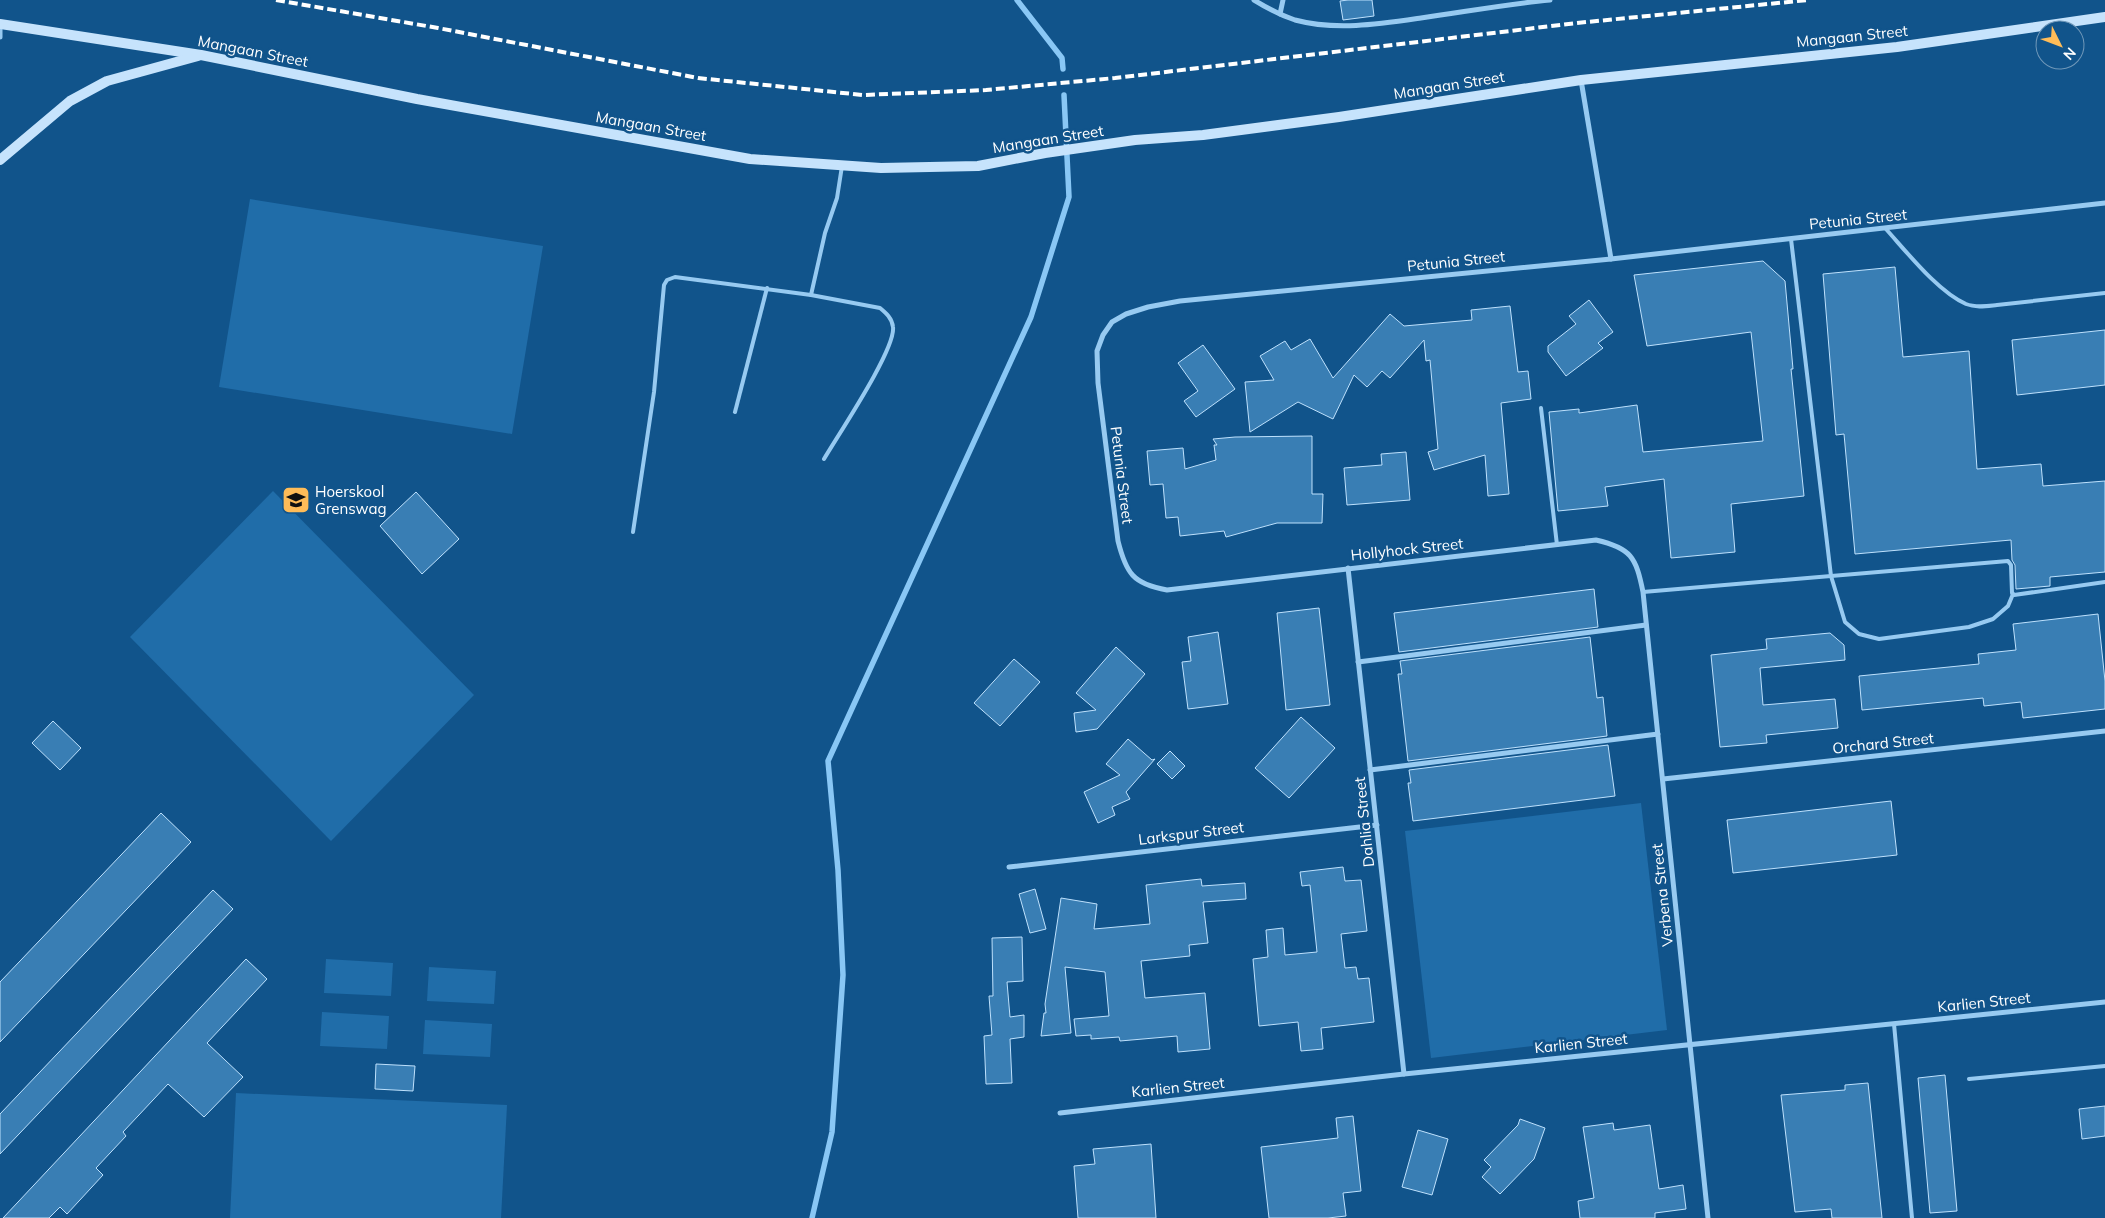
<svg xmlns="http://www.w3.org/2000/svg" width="2105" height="1218" viewBox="0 0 2105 1218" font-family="Mulish,sans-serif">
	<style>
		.green { fill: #206da9 }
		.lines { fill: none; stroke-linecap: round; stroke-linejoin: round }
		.stream { stroke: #89c7f5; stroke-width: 5.5 }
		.building { fill: #397eb4; stroke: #bee1fd }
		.lane { stroke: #97caf1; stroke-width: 4 }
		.street { stroke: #97caf1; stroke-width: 5 }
		.secondary { stroke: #c6e3fc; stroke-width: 10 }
		.rail { stroke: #fff; stroke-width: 4; stroke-dasharray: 9 4; stroke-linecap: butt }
		.labels { text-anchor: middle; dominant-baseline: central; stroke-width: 5; stroke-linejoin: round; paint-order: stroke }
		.street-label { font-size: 15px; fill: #fff; stroke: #11548b }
		.poi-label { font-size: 15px; fill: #fff; stroke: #11548b; text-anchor: start }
	</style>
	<rect width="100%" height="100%" fill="#11548b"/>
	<g class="green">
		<polygon points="250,199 543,246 512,434 219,387"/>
		<polygon points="273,491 474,695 331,841 130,637"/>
		<polygon points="1641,803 1667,1030 1431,1058 1405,831"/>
		<polygon points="326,959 393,963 391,996 324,993"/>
		<polygon points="429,967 496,971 494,1004 427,1001"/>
		<polygon points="322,1012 389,1016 387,1049 320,1046"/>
		<polygon points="425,1020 492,1024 490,1057 423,1054"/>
		<polygon points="236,1093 507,1105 501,1218 230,1218"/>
	</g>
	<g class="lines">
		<g class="stream">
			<polyline points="1017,0 1062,58 1063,69"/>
			<polyline points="812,1218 832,1132 843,975 838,870 828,761 1031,317 1069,197 1064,95"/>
		</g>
	</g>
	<g class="building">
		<polygon points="1348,0 1372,0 1374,16 1343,20 1340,1"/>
		<polygon points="1763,261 1785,281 1793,369 1791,369 1804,496 1731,504 1735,552 1671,558 1664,479 1605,487 1608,506 1558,511 1549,412 1579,409 1579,413 1637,405 1643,452 1763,441 1751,332 1647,346 1634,275"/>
		<polygon points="1895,267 1903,357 1969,351 1977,469 2041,464 2043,486 2105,481 2105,572 2050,577 2050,586 2016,589 2015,565 2012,560 2011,540 1855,554 1844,434 1836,435 1823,274"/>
		<polygon points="1589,300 1613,332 1598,343 1603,348 1566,376 1548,352 1548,346 1576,324 1569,316"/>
		<polygon points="1510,306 1518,372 1528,371 1531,399 1501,403 1509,494 1488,496 1485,455 1434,470 1428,452 1438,449 1430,360 1426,361 1424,340 1390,378 1382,371 1367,387 1354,375 1333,419 1298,402 1250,432 1245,382 1274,380 1260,356 1285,341 1291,350 1310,339 1333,378 1390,314 1404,326 1472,320 1471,310"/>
		<polygon points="2105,330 2105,385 2017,395 2012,340"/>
		<polygon points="1203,345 1235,389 1196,417 1184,401 1198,391 1178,363"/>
		<polygon points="1312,436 1312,494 1323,494 1322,523 1277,523 1226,537 1224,531 1180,536 1178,517 1166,518 1163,484 1150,485 1147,451 1183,448 1185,469 1216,460 1214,445 1217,445 1213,439 1235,437"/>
		<polygon points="1406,452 1410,500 1347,505 1344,468 1382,465 1381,454"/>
		<polygon points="416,492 459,539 422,574 380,526"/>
		<polygon points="1594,589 1598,627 1399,652 1394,613"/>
		<polygon points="1319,608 1330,705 1286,710 1277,613"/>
		<polygon points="2098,614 2105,681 2105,709 2023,718 2021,702 1984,706 1983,698 1862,710 1859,676 1979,664 1978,654 2016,650 2013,624"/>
		<polygon points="1218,632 1228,704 1188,709 1182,662 1191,661 1188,637"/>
		<polygon points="1830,633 1844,645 1845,660 1760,668 1763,705 1835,699 1838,728 1766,735 1767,743 1720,747 1711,655 1767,649 1766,639"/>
		<polygon points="1590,637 1597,698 1603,697 1607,736 1408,761 1398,674 1402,674 1400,661"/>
		<polygon points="1116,647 1145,674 1097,729 1076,732 1074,713 1096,710 1076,693"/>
		<polygon points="1014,659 1040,682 1000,726 974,703"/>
		<polygon points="1301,717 1335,748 1289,798 1255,768"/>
		<polygon points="53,721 81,748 60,770 32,743"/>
		<polygon points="1128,739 1152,760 1155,759 1126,792 1130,799 1112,807 1115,815 1098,823 1084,792 1120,775 1106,764"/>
		<polygon points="1608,745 1615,796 1413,821 1408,783 1411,783 1409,770"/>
		<polygon points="1170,751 1185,766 1172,779 1157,764"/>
		<polygon points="1891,801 1897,855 1733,873 1727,820"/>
		<polygon points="161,813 191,842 0,1042 0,982"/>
		<polygon points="1343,867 1345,881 1361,880 1367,931 1341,934 1345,968 1356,967 1358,979 1369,978 1374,1022 1321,1028 1323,1049 1301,1051 1298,1022 1259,1026 1253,959 1268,957 1266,930 1283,928 1285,955 1317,952 1310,885 1302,886 1300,872"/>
		<polygon points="1201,879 1202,886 1245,883 1246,899 1203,902 1208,943 1189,945 1190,956 1141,961 1145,998 1205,993 1210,1049 1178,1052 1177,1036 1120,1041 1119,1037 1091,1039 1091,1035 1076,1036 1074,1019 1109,1016 1105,972 1065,967 1071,1033 1041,1036 1044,1013 1046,1013 1045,1004 1061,898 1097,904 1094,929 1150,924 1146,885"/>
		<polygon points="1035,889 1046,929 1030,933 1019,894"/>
		<polygon points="213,890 233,909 0,1154 0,1114"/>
		<polygon points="1022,937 1023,981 1007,982 1010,1017 1024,1015 1024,1037 1010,1039 1012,1083 986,1084 984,1036 992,1035 989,996 993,996 992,938"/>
		<polygon points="246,959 267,979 207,1043 243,1077 204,1117 168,1084 123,1132 126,1136 96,1168 103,1175 67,1214 60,1207 49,1218 3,1218"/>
		<polygon points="376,1064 415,1066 413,1091 375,1089"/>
		<polygon points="1945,1075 1957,1211 1930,1213 1918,1078"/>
		<polygon points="1868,1083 1882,1218 1832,1218 1831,1209 1795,1212 1781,1095 1845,1090 1845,1085"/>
		<polygon points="2105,1106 2105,1136 2082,1139 2079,1109"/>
		<polygon points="1353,1116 1361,1191 1343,1193 1346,1216 1328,1218 1269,1218 1261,1147 1338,1138 1336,1118"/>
		<polygon points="1520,1119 1545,1128 1534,1159 1500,1194 1482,1177 1491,1167 1484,1160 1518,1125"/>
		<polygon points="1613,1123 1614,1130 1650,1125 1659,1189 1683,1185 1686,1209 1655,1213 1655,1218 1580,1218 1578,1201 1594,1198 1583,1127"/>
		<polygon points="1418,1130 1448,1139 1432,1195 1402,1187"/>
		<polygon points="1151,1144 1156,1218 1078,1218 1074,1166 1095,1164 1093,1149"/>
	</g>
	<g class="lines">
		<g class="lane">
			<path d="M1885 228C1906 251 1938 292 1966 304 1976 308 1987 306 1997 305L2105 293"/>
			<polyline points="1791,239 1831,576 1845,622 1859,634 1879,639 1969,627 1993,619 2008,606 2013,594"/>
			<polyline points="811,295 825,233 837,198 842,166"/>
			<polyline points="1541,408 1557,545"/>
			<polyline points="735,412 767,288"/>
			<path d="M633 532 654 392 664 285 667 280 675 277 811 295 880 308C886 313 892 318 893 327 896 349 838 435 824 459"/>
			<polyline points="1643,592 2008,561 2011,565 2012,593 2014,595 2105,582"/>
			<polyline points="1894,1024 1912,1218"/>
			<polyline points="1969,1079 2105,1066"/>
		</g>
		<g class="street">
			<path d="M1254 0C1267 8 1280 15 1295 20 1336 31 1380 24 1421 18 1464 12 1507 4 1550 0"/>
			<polyline points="1280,14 1283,0"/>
			<polyline points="0,37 0,24"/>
			<polyline points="1581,80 1611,259"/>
			<polyline points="1348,568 1404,1074"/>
			<polyline points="1358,662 1646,625"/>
			<polyline points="1370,770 1658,734"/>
			<polyline points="1663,779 2105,731"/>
			<polyline points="1009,867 1377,825"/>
			<polyline points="1060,1113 1404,1074 2105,1002"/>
			<path d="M1708 1218 1643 592C1636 557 1631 548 1596 540L1167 590C1133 584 1126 573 1118 541L1098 383 1097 351 1103 335 1112 322 1126 314 1148 307 1180 301 1611 259 2105 203"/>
		</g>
		<g class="secondary">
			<polyline points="0,24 201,55 417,99 750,159 881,168 978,166 1045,153 1135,140 1203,135 1339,117 1581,80 1897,47 2105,17"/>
			<polyline points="0,160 70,101 107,81 198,56"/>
		</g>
		<polyline class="rail" points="276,0 438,28 698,78 863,95 986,90 1115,78 1577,23 1808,0"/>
	</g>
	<defs>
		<symbol id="school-square" viewBox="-11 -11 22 22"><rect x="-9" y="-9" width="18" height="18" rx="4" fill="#ffbc58" stroke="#11548b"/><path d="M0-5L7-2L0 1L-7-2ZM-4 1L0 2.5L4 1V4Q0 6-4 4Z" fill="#111"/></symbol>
	</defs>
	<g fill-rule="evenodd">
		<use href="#school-square" x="280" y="484" width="32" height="32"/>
	</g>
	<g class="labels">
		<g class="street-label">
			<text transform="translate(1852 36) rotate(-6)">Mangaan Street</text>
			<text transform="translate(253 51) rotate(11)">Mangaan Street</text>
			<text transform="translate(1449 85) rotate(-9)">Mangaan Street</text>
			<text transform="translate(651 126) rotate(10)">Mangaan Street</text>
			<text transform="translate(1048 139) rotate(-9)">Mangaan Street</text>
			<text transform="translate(1858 219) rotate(-6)">Petunia Street</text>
			<text transform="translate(1456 261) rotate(-6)">Petunia Street</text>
			<text transform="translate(1122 475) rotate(83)">Petunia Street</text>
			<text transform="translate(1407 549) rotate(-6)">Hollyhock Street</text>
			<text transform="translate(1883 743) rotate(-6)">Orchard Street</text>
			<text transform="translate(1364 822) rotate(-96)">Dahlia Street</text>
			<text transform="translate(1191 833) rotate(-7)">Larkspur Street</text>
			<text transform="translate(1662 895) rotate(-96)">Verbena Street</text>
			<text transform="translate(1984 1002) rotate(-6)">Karlien Street</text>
			<text transform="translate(1581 1043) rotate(-6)">Karlien Street</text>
			<text transform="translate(1178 1087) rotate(-6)">Karlien Street</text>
		</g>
		<g class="poi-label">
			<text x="315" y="491">Hoerskool<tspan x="315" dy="17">Grenswag</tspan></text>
		</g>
	</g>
	<g transform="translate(2060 45) rotate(132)"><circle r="24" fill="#11548b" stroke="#7098b9"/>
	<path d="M0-4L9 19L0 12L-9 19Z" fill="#ffbc58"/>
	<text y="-8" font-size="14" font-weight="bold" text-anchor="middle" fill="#ffffff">N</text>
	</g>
</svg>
